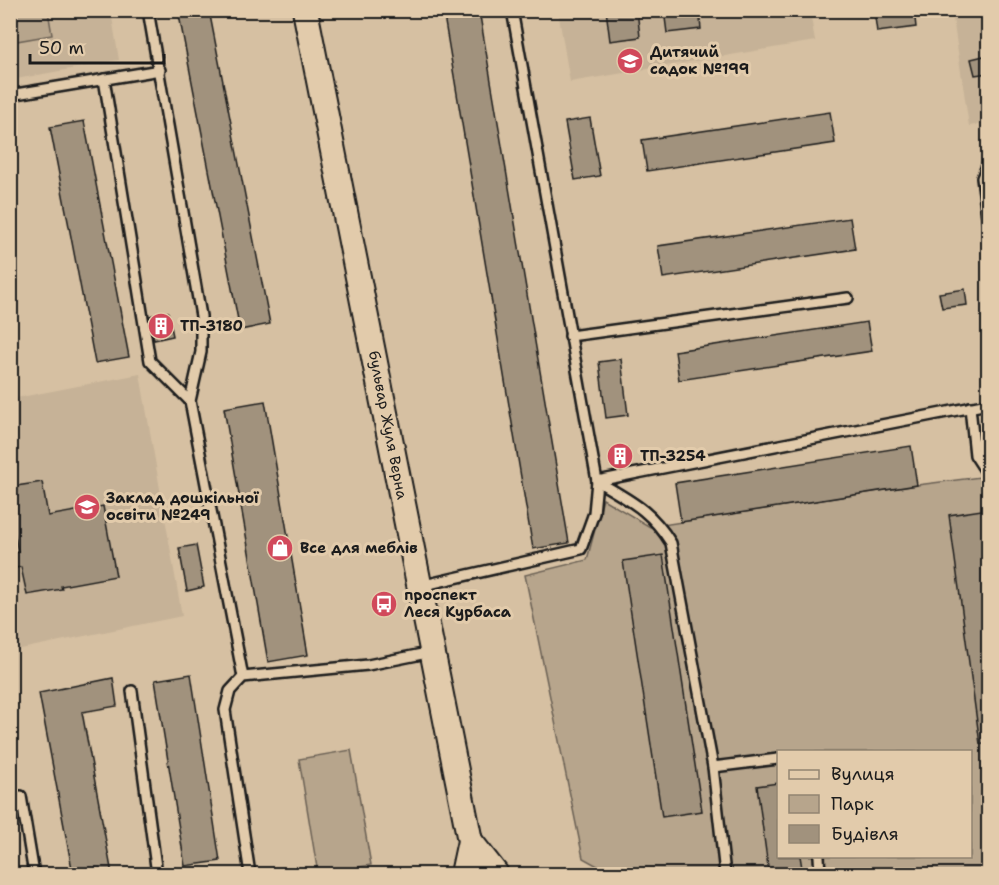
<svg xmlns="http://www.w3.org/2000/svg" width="999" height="885" viewBox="0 0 999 885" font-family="'Shantell Sans',sans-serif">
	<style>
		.built { fill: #c6b297 }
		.green { fill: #b7a58c; stroke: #6a6054; stroke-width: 1.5; fill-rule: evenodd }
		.building { fill: #a1927d; stroke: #1c1c1c; stroke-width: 1.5 }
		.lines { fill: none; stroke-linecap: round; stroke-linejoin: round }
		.service-casing { stroke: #1c1c1c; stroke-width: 14 }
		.tertiary-casing { stroke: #1c1c1c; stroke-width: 28 }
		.service { stroke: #e2cbab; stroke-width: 9 }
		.tertiary { stroke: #e2cbab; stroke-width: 24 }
		.labels { text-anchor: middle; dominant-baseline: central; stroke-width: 6; stroke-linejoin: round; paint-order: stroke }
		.poi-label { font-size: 15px; font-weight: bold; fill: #1c1c1c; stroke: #e2cbab; text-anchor: start }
		.street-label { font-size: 15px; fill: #1c1c1c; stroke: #e2cbab }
	</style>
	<rect width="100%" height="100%" fill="#d6c0a2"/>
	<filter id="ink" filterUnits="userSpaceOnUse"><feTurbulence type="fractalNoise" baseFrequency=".0167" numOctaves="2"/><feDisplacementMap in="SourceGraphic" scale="12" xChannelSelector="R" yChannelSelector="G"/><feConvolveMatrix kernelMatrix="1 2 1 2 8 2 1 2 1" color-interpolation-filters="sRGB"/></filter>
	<g filter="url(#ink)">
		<g class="built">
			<polygon points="11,11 111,11 119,60 11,80"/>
			<polygon points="558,11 810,11 815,41 570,82"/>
			<polygon points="952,11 988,11 988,123 969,126"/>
			<polygon points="140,374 182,616 11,651 11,399"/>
		</g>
		<g class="green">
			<polygon points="11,10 48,11 52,35 11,42"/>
			<path d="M988 476V874H612L583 858 525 575 587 560 603 499 650 527 917 485ZM778 752H970V856H778Z"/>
			<polygon points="351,750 371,865 318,874 299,759"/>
		</g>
		<g class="building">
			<polygon points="178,10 209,10 270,324 240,330"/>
			<polygon points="443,10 479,10 569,543 533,549"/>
			<polygon points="606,10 637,10 640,37 610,41"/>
			<polygon points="664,10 699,10 701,29 667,33"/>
			<polygon points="874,10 914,10 916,27 877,32"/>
			<polygon points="988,55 988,73 975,75 971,59"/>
			<polygon points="830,112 835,143 647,171 642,140"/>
			<polygon points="590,118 600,176 575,180 565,122"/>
			<polygon points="84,121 129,357 95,363 50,127"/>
			<polygon points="850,218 855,249 663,278 658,246"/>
			<polygon points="965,289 967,305 942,308 939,293"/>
			<polygon points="168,312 173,336 154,340 149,316"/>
			<polygon points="867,322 872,351 679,380 675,351"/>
			<polygon points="621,359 628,415 606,418 599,362"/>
			<polygon points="265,401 308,655 268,662 224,408"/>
			<polygon points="911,446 917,485 681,522 675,483"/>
			<polygon points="627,448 629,462 613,464 611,451"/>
			<polygon points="42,482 48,516 103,506 116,576 61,586 62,589 27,595 21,567 10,569 10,553 18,552 10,510 10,487"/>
			<polygon points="988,509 988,744 980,744 949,515"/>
			<polygon points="196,545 204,587 187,591 179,548"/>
			<polygon points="663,555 702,811 662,817 623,561"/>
			<polygon points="191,674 220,861 185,866 155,680"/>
			<polygon points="113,678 117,706 82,712 112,874 73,874 39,693"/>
			<polygon points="778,783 778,856 800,856 803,874 769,874 757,786"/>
		</g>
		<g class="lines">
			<defs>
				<g id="service">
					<polyline points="148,10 201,316 201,352 190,401 243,677"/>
					<polyline points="104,79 150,361 190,401"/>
					<polyline points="10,95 160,70"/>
					<polyline points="988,163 982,178 988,224"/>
					<polyline points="570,336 848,298"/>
					<polyline points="970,407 975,455 988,475"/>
					<path d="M597 481C630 501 650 509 671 543L713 767 725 874"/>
					<polyline points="597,481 988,404"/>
					<polyline points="420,586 581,549 594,513 597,481 512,10"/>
					<polyline points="132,691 157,874"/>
					<polyline points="713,767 778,759"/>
					<polyline points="21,796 34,874"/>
					<polyline points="819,856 820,874"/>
					<polyline points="250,874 225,710 230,691 243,677 368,665 432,652"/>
				</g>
				<g id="tertiary">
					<polyline points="305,10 470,841 463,874"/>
					<polyline points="470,841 496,874"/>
				</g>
			</defs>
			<use href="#service" class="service-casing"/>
			<use href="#tertiary" class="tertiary-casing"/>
			<use href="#service" class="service"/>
			<use href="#tertiary" class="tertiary"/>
		</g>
	</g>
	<defs>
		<symbol id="school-disc" viewBox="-11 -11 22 22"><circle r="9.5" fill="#d1495b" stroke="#e2cbab"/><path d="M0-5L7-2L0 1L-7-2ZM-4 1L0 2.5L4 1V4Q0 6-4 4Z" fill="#fff"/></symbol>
		<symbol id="building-disc" viewBox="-11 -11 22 22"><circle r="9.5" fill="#d1495b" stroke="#e2cbab"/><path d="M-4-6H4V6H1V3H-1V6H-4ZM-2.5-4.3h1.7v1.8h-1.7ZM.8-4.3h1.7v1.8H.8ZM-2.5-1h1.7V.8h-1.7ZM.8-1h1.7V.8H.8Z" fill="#fff"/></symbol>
		<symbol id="shop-disc" viewBox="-11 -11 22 22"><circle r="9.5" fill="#d1495b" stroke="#e2cbab"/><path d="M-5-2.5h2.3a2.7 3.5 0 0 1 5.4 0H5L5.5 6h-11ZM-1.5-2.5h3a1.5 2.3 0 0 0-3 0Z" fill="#fff"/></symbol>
		<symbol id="bus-disc" viewBox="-11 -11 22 22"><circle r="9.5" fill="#d1495b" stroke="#e2cbab"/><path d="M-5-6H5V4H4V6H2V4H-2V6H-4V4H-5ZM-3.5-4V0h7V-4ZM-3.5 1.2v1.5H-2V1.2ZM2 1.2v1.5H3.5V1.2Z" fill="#fff"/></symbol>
	</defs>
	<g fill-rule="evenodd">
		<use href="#school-disc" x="615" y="46" width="30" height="30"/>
		<use href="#building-disc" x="146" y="311" width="30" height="30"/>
		<use href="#building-disc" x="605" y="441" width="30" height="30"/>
		<use href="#school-disc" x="72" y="492" width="30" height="30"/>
		<use href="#shop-disc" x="265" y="533" width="30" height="30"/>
		<use href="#bus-disc" x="369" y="589" width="30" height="30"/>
	</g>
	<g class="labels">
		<g class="poi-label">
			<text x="650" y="52">Дитячий<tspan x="650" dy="17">садок №199</tspan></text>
			<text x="180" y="326">ТП-3180</text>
			<text x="640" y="456">ТП-3254</text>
			<text x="106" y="498">Заклад дошкільної<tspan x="106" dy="17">освіти №249</tspan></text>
			<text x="300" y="548">Все для меблів</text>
			<text x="404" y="595">проспект<tspan x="404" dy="17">Леся Курбаса</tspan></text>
		</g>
		<g class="street-label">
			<text transform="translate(388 425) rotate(79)">бульвар Жуля Верна</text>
		</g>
	</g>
	<rect width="999" height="885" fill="none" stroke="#e2cbab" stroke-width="36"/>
	<rect x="18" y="18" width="963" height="849" fill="none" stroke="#1c1c1c" stroke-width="2" filter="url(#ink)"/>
	<rect x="777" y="750" width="195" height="108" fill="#e2cbab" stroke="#938572" stroke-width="1.5"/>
	<rect x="789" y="770" width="30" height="9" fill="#e2cbab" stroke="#938572" stroke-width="1.5"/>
	<text x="831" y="780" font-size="18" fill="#1c1c1c">Вулиця</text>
	<rect x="789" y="795" width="30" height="18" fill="#b7a58c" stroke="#938572" stroke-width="1.5"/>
	<text x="831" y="810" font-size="18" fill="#1c1c1c">Парк</text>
	<rect x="789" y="825" width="30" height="18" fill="#a1927d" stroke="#938572" stroke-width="1.5"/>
	<text x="831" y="840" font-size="18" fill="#1c1c1c">Будівля</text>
	<path d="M30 54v9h134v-9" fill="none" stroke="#1c1c1c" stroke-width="3"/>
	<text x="39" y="54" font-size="18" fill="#1c1c1c" stroke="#e2cbab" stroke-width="4.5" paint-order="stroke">50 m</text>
</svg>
